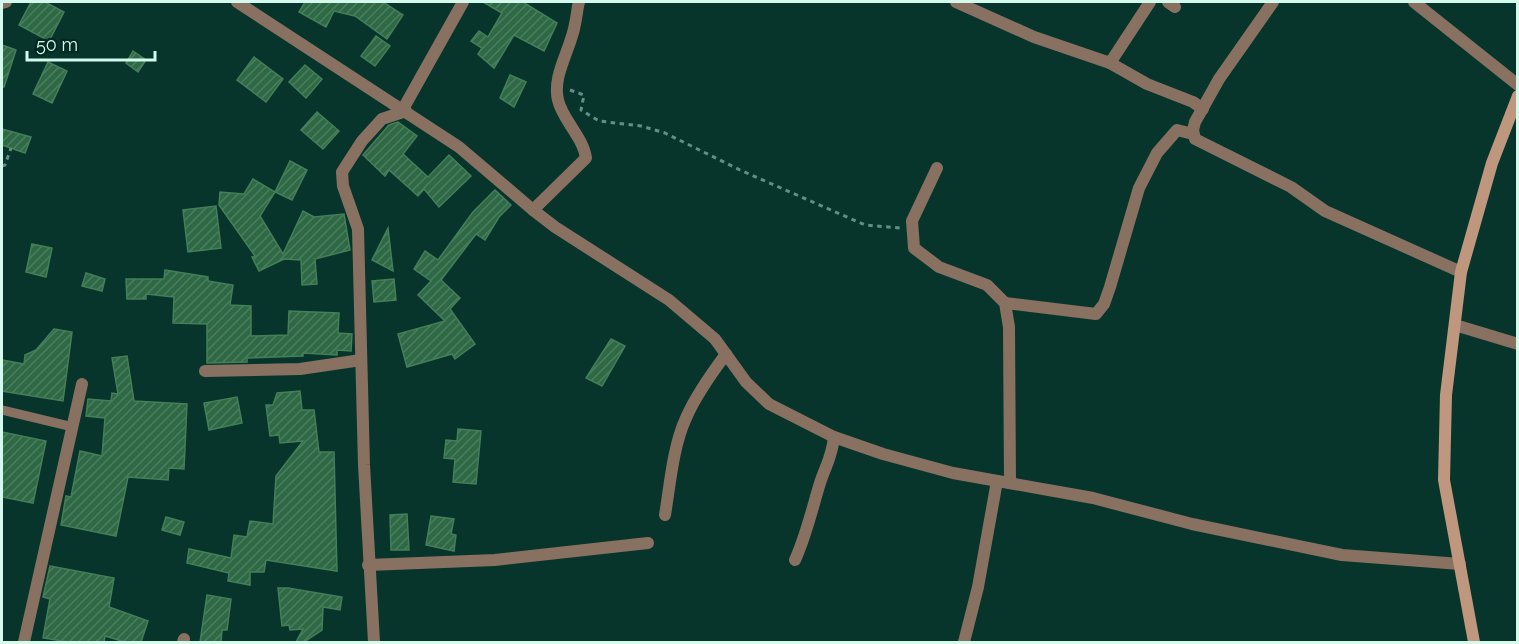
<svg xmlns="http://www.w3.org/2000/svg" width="1519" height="644" viewBox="0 0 1519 644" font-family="Raleway,sans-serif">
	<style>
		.building { fill: url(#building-hatch); stroke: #447f59; stroke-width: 1.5 }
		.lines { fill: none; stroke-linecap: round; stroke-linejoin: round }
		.path { stroke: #638e83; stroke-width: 3; stroke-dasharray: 4.5 4.5; stroke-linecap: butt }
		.lane { stroke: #897161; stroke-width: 9 }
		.street { stroke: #897161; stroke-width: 12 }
		.secondary { stroke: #be977e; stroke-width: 12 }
	</style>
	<defs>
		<pattern id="building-hatch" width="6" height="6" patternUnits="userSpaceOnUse" patternTransform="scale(1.5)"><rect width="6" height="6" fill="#2e6844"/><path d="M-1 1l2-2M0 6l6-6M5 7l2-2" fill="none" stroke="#4b7e5f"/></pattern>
	</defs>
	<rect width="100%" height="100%" fill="#07352b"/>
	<g class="building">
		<polygon points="31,2 45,2 64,12 49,41 19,25"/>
		<polygon points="305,2 383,2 403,15 387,39 355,16 334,11 326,27 299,12"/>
		<polygon points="483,2 523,2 557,23 544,51 514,35 494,68 478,54 482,48 471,41 479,31 488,37 502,13"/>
		<polygon points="376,36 390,46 375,66 361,56"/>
		<polygon points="2,45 16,50 4,87 2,87"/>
		<polygon points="133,51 146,60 138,72 126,63"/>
		<polygon points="254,57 283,79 266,102 237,80"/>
		<polygon points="48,62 67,71 52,103 33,94"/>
		<polygon points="305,65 322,79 306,98 289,82"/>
		<polygon points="510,75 526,82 514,107 500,98"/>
		<polygon points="317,112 339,131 323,149 301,130"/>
		<polygon points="398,122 417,136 403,154 428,177 449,155 471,176 439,207 424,189 418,196 389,170 385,176 363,155 389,125"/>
		<polygon points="2,129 31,137 25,153 2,145"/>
		<polygon points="290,161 307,170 292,200 275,192"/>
		<polygon points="253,179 275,192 260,216 283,254 303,211 314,217 344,214 350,250 315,259 317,284 302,285 301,260 284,259 259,271 252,257 255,256 219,205 220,192 244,194"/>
		<polygon points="495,190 511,205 499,217 485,240 476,234 441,280 460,298 450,309 475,344 455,359 452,354 407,367 398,334 445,321 418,295 431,281 414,269 425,251 438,260 473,212"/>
		<polygon points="216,206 221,248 188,252 183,210"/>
		<polygon points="388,228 393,271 372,260"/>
		<polygon points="32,244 52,248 46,277 26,272"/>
		<polygon points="165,270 208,277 208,281 233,285 230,305 251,306 251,336 288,335 289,311 339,313 338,333 352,334 351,351 337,350 337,355 303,353 303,356 247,358 247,362 207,363 207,324 173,323 174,297 146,294 146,299 127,299 126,279 164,279"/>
		<polygon points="86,273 105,279 102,291 82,286"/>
		<polygon points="394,279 396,300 374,302 372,281"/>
		<polygon points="54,329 72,332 63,401 2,391 2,360 24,364 25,355 36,350"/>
		<polygon points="611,339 625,346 602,386 586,378"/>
		<polygon points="127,356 134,401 187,404 184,469 169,468 168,480 128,477 116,536 61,525 66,496 71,497 80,451 102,456 105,418 86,416 88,399 111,401 112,393 118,394 112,358"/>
		<polygon points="300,391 302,410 314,410 319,452 334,452 337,571 266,560 264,572 250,572 250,585 228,581 229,573 187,563 189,549 231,558 234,535 247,537 250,521 273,524 276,476 303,441 280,443 279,435 270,436 266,405 273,405 277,393"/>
		<polygon points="237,397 242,423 209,430 204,403"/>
		<polygon points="458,429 481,431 476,484 453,482 455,459 444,458 446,440 457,441"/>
		<polygon points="2,432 46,441 33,503 2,497"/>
		<polygon points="407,514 409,550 391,550 390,515"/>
		<polygon points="431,516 454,519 451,534 456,535 454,551 426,545"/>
		<polygon points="166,517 184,522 180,535 162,530"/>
		<polygon points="50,566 114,578 109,607 148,621 141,642 125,642 105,636 104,642 69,642 43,638 50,599 43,597"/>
		<polygon points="278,588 288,588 342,597 340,610 323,607 322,630 304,642 296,642 303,629 290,630 289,625 282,626"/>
		<polygon points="207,595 231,599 227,630 222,630 221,642 200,642"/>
	</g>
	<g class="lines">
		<g class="path">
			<polyline points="570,90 584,95 581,110 599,121 641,126 665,133 740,170 865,225 900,228"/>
			<polyline points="2,166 5,165 11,148"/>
		</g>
		<polyline class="lane" points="2,410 73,427"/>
		<g class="street">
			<path d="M237 2 459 147 533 210 586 158C583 137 562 119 558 100 552 75 571 49 575 24 577 16 577 9 579 2"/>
			<polyline points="956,2 1034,37 1110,63 1150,2"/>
			<polyline points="1168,2 1175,7"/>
			<polyline points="1273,2 1219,79 1195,122 1193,130 1195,139 1291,187 1325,211 1461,272"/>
			<polyline points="1414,2 1518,85"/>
			<polyline points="2,3 6,2"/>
			<polyline points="1110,63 1147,84 1193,102 1203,109"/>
			<polyline points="403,109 463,2"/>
			<polyline points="937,168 912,221 914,248 939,267 987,285 1005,303 1009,327 1010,483"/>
			<polyline points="533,210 555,227 669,300 715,339 746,382 769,404 834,437 883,454 953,473 1093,498 1192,524 1342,555 1460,564"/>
			<polyline points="1005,303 1096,314 1104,304 1110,287 1139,188 1157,153 1177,130 1193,134"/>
			<polyline points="1455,325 1518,344"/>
			<polyline points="205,371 300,369 361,360"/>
			<path d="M665 515C670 485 673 446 686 418 696 395 711 374 726 354"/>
			<path d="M795 560C806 536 812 509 820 483 826 465 832 457 834 437"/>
			<polyline points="368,565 495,560 648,543"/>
			<polyline points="24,642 82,384"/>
			<polyline points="183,642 184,639"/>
			<polyline points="374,642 364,465 358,229 343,186 342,172 362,141 382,119 406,111"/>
			<polyline points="964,642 978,587 997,481"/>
		</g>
		<polyline class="secondary" points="1474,642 1444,480 1446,395 1461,272 1492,163 1518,96"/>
	</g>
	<rect width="1519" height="644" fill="none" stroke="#d3faed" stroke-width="6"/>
	<path d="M27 51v9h128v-9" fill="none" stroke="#d3faed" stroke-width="3"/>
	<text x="36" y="51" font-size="18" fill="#d3faed" stroke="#002a21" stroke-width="4.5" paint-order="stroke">50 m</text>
</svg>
